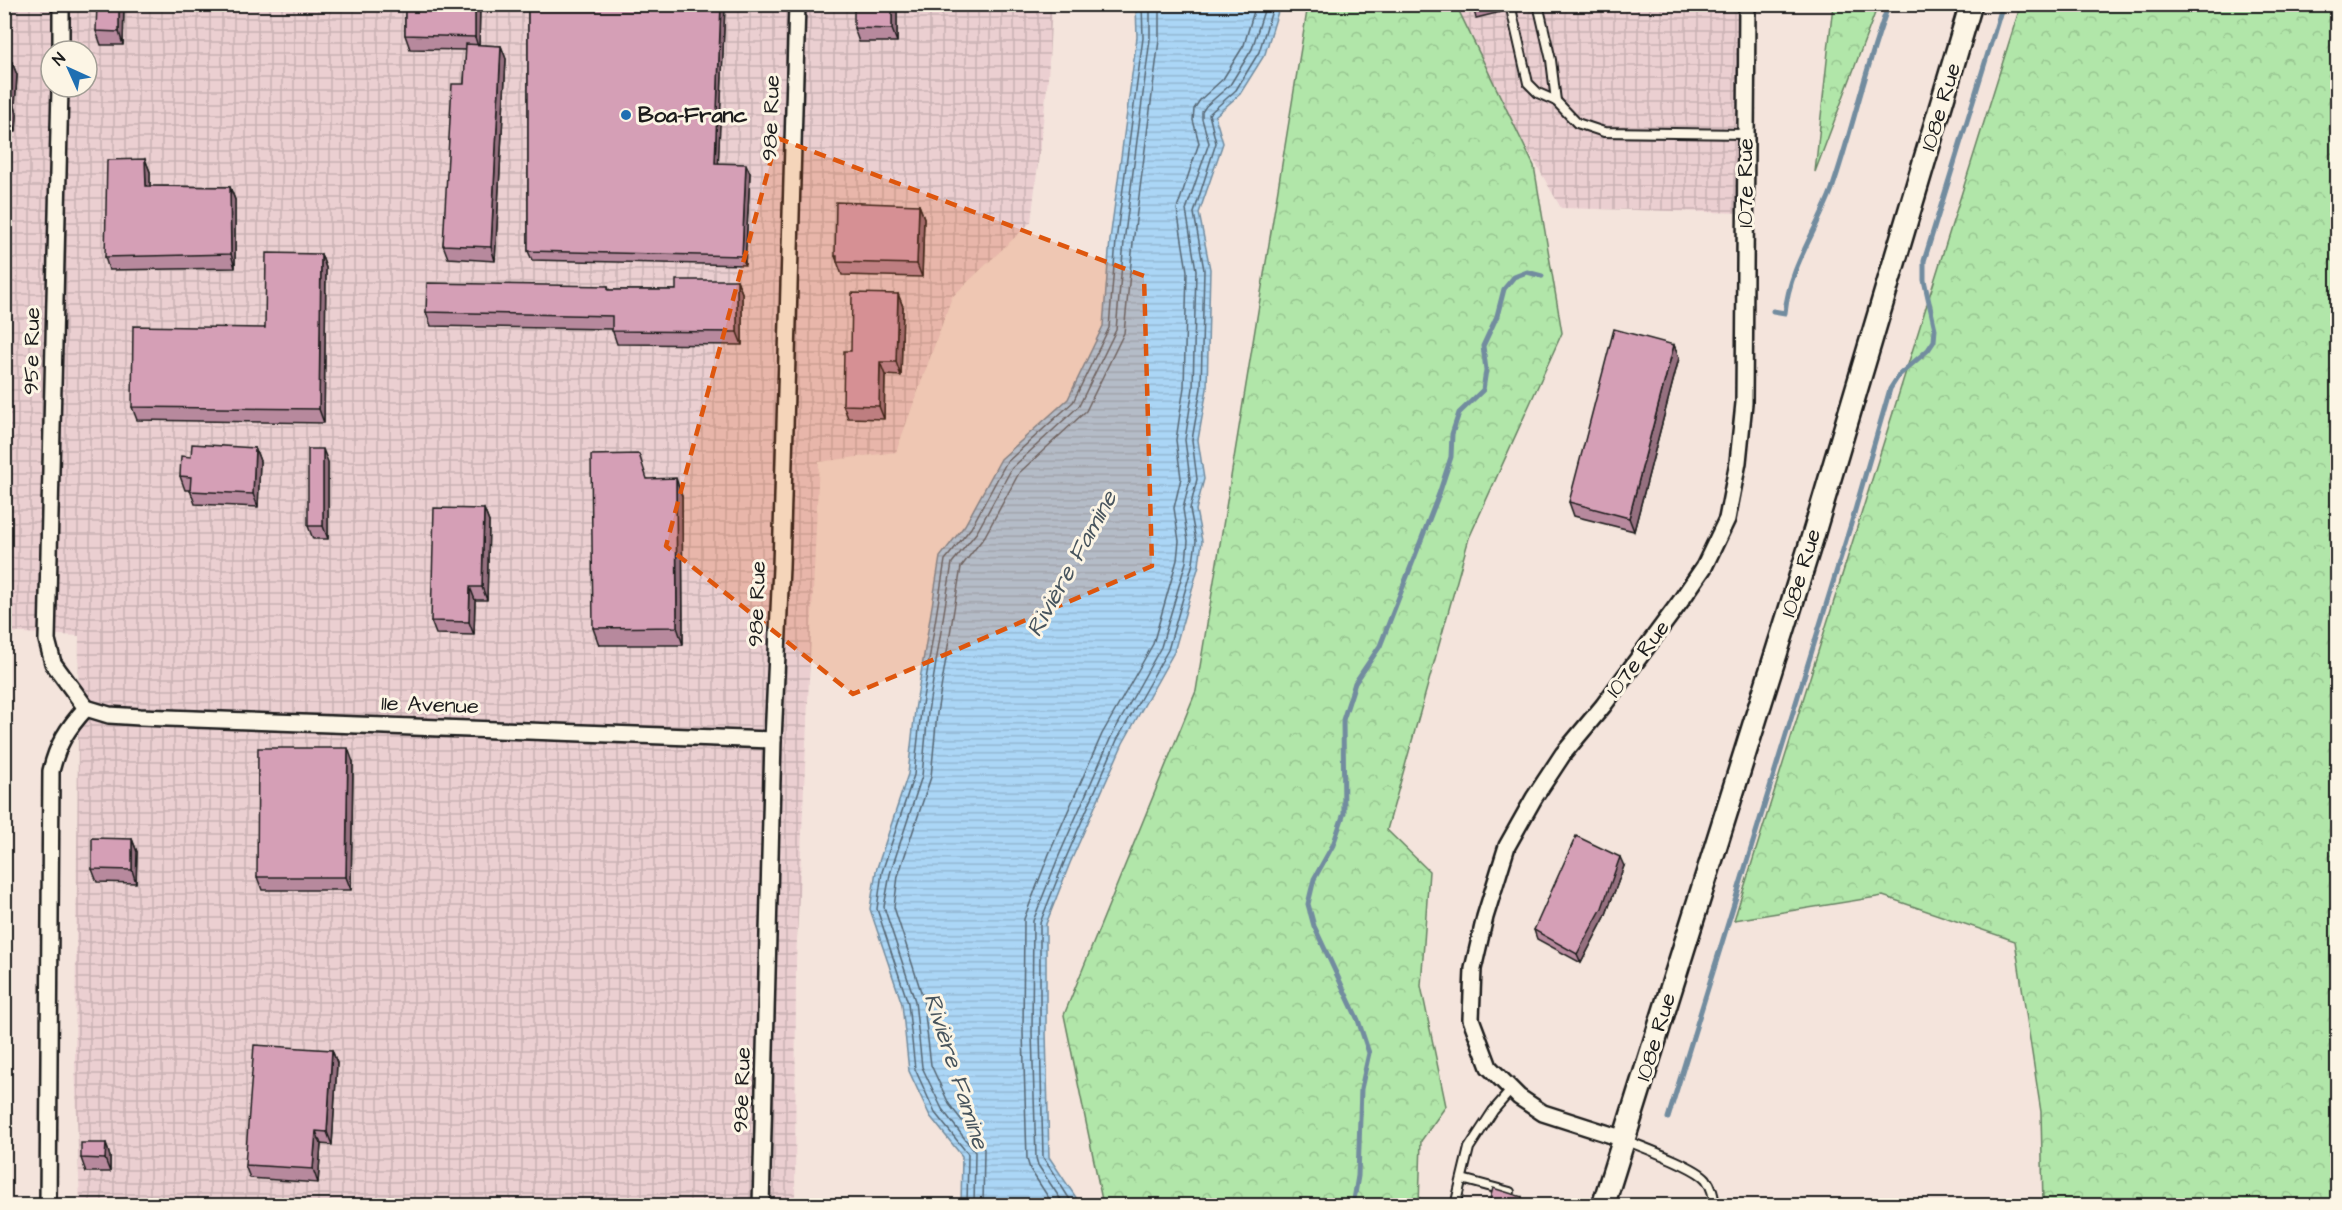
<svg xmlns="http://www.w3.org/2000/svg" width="2342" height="1210" viewBox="0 0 2342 1210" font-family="'Architects Daughter',sans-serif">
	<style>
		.industrial { fill: url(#industrial-grid); fill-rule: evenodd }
		.forest { fill: url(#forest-crowns); stroke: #668162; stroke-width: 1.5 }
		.water { fill: url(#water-rules); stroke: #728c9f; stroke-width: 1.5 }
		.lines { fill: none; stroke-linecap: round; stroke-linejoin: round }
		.shore { stroke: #556673; stroke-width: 1.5 }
		.stream { stroke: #728c9f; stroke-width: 5 }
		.service-casing { stroke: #1c1c1c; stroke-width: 12 }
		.minor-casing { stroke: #1c1c1c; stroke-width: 20 }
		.secondary-casing { stroke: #1c1c1c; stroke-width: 26 }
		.service { stroke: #fcf5e5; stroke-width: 8 }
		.minor { stroke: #fcf5e5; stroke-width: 15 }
		.secondary { stroke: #fcf5e5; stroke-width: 21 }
		.wall { fill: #b7899d; stroke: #1c1c1c; stroke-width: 1.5 }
		.shaded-wall { fill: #956f7f; stroke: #1c1c1c; stroke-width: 1.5 }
		.building { fill: #d59fb6; stroke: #1c1c1c; stroke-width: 1.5 }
		.marked { fill: #de560d; fill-opacity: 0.2; stroke: #de560d; stroke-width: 4.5; stroke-dasharray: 12 8; stroke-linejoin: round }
		.poi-dot { fill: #1f6fb2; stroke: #fcf5e5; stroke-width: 2 }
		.labels { text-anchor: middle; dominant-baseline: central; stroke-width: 6; stroke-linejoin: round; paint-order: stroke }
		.street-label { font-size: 22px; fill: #1c1c1c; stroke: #fcf5e5 }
		.poi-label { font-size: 22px; font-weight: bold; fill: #1c1c1c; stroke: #fcf5e5; text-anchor: start }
		.water-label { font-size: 24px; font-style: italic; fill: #47545d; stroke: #fcf5e5 }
	</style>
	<defs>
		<pattern id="industrial-grid" width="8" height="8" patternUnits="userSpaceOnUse" patternTransform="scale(1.5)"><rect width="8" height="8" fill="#ebcfd1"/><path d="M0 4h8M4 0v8" fill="none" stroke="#c9b1b3"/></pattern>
		<pattern id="forest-crowns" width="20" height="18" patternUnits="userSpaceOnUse" patternTransform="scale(1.5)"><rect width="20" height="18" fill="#b1e6a9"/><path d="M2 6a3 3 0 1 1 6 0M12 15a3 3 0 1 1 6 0" fill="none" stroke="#98c591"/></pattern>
		<pattern id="water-rules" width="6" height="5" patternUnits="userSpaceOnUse" patternTransform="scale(1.5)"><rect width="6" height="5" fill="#abd6f6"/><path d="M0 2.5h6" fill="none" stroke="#93b7d2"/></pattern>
	</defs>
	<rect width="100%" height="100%" fill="#f4e4dc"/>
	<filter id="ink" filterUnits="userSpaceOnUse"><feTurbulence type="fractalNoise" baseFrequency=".0167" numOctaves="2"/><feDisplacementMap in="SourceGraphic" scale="12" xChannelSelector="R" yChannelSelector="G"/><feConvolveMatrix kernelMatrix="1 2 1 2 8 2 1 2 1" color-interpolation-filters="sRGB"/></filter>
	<g filter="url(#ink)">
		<g class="industrial">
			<path d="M4 5H1052L1048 79 1031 222 952 297 896 452 819 462 796 961 795 1205H80L75 1059 79 636 5 632ZM51 51H87V87H51Z"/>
			<polygon points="1449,5 1742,5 1742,213 1561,208 1451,15"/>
		</g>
		<g class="forest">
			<polygon points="2021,4 2337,5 2337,1205 2043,1205 2041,1112 2015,941 1883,896 1734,920"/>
			<polygon points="1308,5 1456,5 1534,166 1562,333 1469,538 1387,830 1429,871 1421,986 1446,1106 1421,1141 1419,1205 1103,1205 1064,1015 1196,691"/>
			<polygon points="1833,5 1878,5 1815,172"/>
		</g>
		<polygon class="water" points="1136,5 1280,5 1265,54 1240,94 1215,116 1223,143 1199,213 1210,269 1207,389 1198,440 1204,479 1196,510 1202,541 1199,565 1174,652 1123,743 1070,863 1046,924 1046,1032 1049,1157 1081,1205 961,1205 962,1156 930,1116 909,1071 902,1004 870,909 876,871 908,774 915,710 940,557 965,525 1001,459 1068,399 1103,326 1110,240 1137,37"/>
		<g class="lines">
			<g class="shore">
				<polyline points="967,1206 968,1154 935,1113 915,1069 908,1003 877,909 882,872 914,775 921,711 945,560 971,528 1006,463 1073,402 1109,328 1116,241 1143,38 1142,4"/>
				<polyline points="974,1206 975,1152 942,1109 922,1067 915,1001 884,907 890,874 922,776 928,712 952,563 977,532 1012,468 1079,406 1116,330 1124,242 1150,39 1150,4"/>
				<polyline points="983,1206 984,1149 949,1104 931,1065 923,998 894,907 898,876 931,777 937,713 961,567 985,536 1019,473 1086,411 1124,333 1133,243 1159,40 1159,4"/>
				<polyline points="1054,1206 1030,1169 1027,1159 1023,1033 1024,919 1049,854 1102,734 1153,644 1177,560 1179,541 1174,508 1181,478 1176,440 1184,387 1187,271 1177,209 1199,143 1193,120 1194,109 1200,100 1223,79 1244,45 1256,4"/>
				<polyline points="1065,1206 1038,1165 1036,1158 1032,1033 1033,921 1058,858 1111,737 1161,647 1186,562 1188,541 1183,509 1190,479 1185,440 1193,388 1196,270 1186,210 1209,143 1202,119 1202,112 1206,106 1230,85 1252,49 1266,4"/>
				<polyline points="1074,1206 1043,1157 1040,1032 1040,923 1065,860 1117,740 1168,650 1193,563 1196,541 1190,509 1197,479 1192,440 1201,388 1204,270 1194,213 1216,143 1209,114 1236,90 1259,52 1274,4"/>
			</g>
			<g class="stream">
				<path d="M1773 311 1785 313C1789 268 1817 230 1832 189 1853 128 1866 65 1889 4"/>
				<polyline points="1668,1118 1851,524 1890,389 1899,375 1928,350 1934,341 1935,329 1924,280 1924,261 2003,4"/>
				<polyline points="1353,1206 1358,1176 1361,1089 1369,1053 1358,1020 1314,926 1308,904 1314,879 1333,845 1344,813 1343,720 1355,683 1380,646 1439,494 1451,457 1452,434 1459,413 1483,390 1486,370 1483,346 1497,316 1504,289 1514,277 1527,272 1542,276"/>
				<polyline points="1641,1206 1642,1203"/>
			</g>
			<defs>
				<g id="service">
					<polyline points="1510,4 1528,83 1538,93 1556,101 1577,123 1604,132 1745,134"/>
					<polyline points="1538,4 1551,60 1556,101"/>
					<path d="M1625 1140C1642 1147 1695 1166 1706 1179 1711 1186 1715 1197 1714 1206"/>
					<polyline points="1462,1179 1510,1192"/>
					<polyline points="1455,1206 1469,1148 1493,1111 1512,1089"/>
				</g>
				<g id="minor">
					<polyline points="61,51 61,4"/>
					<polyline points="60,87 47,640 53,663 86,708"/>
					<polyline points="86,708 109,715 140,717 773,740"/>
					<polyline points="1624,1139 1543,1113 1519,1097 1489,1067 1471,1019 1473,969 1485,917 1507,846 1534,798 1563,754 1603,706 1680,602 1704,567 1727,519 1738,462 1744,403 1747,4"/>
					<path d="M48 1206 51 771C58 743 67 729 86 708"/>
					<polyline points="761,1206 773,740 781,567 797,4"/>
				</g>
				<polyline id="secondary" points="1603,1206 1812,539 1971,4"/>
			</defs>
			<use href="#service" class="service-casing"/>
			<use href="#minor" class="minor-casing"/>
			<use href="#secondary" class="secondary-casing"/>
			<use href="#service" class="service"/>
			<use href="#minor" class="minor"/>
			<use href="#secondary" class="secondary"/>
		</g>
		<g class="wall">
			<polygon points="124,4 123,45 101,45 96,31"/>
			<polygon points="405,4 480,4 479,45 501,46 506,59 495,261 448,258 443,245 464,84 466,50 410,49 405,35"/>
			<polygon points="511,4 725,4 718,163 750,173 745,265 532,260 528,251 528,11 514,11"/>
			<polygon points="897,4 897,42 859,42 854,28"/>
			<polygon points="1472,4 1499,4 1501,12 1476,18"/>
			<polygon points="4,61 12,62 17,75 15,106 17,114 16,132 4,132"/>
			<polygon points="145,159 150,172 150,186 230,187 235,200 235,268 109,270 105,257"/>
			<polygon points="919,205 924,218 922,277 842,275 835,256"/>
			<polygon points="321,254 326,268 324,423 137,420 132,407 265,328"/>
			<polygon points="737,280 742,293 742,345 617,344 612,329 431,326 426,312 608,286 609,290 676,290"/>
			<polygon points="898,294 903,307 901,376 885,375 884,419 848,418 843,405 851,351"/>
			<polygon points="1674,345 1679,358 1634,531 1574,516 1569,502"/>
			<polygon points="255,448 260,461 258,507 195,504 190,490 185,490 180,476 191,457"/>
			<polygon points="328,462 328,539 313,539 308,526"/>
			<polygon points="648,479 682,496 683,645 599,645 593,628"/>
			<polygon points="484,509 489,522 487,600 475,600 474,635 436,634 431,621"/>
			<polygon points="353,762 351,890 262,890 257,877"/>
			<polygon points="132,839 137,852 136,883 97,882 92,869"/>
			<polygon points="1624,866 1605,917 1581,963 1537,939 1534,930"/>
			<polygon points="332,1050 337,1063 332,1145 321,1144 318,1183 250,1178 245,1165"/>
			<polygon points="106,1143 110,1157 110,1172 86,1172 81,1158"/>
		</g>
		<g class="shaded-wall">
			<polygon points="119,4 124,4 123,45 119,32"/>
			<polygon points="475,4 480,4 479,50 475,37"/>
			<polygon points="721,4 725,4 718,172 715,163"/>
			<polygon points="892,4 897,4 897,42 892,29"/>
			<polygon points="501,46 506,59 495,261 491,247"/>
			<polygon points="12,62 17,75 15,106 17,114 16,132 12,119 9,101"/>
			<polygon points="145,159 150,172 150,199 146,186"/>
			<polygon points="746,164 750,173 745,265 742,256"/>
			<polygon points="230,187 235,200 235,268 231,254"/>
			<polygon points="919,205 924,218 922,277 917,264"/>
			<polygon points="321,254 326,268 324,423 319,409"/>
			<polygon points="737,280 742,293 742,345 737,332"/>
			<polygon points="898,294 903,307 901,376 896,362"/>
			<polygon points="1674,345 1679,358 1634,531 1629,518"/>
			<polygon points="880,362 885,375 884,419 879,406"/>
			<polygon points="255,448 260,461 258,507 253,494"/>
			<polygon points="323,449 328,462 328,539 323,526"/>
			<polygon points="676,478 682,496 683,645 677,627"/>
			<polygon points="484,509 489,522 487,600 482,587"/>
			<polygon points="470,587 475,600 474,635 469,622"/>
			<polygon points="348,748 353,762 351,890 346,877"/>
			<polygon points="132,839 137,852 136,883 132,870"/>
			<polygon points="1620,857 1624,866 1605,917 1581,963 1577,954"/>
			<polygon points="332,1050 337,1063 332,1145 327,1132"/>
			<polygon points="316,1131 321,1144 318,1183 313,1169"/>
			<polygon points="106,1143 110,1157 110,1172 105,1159"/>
			<polygon points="1522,1197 1525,1206 1519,1206"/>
		</g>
		<g class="building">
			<polygon points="97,4 119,4 119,32 96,31"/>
			<polygon points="405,4 475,4 475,37 405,35"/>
			<polygon points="528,4 721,4 715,163 746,164 742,256 528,251"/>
			<polygon points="854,4 892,4 892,29 854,28"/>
			<polygon points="1472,4 1492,4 1473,9"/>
			<polygon points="466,44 501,46 491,247 443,245 452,84 464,84"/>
			<polygon points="4,61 12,62 9,101 13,101 12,119 4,119"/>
			<polygon points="145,159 146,186 230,187 231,254 105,257 107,160"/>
			<polygon points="836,202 919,205 917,264 837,262 837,256 835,256"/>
			<polygon points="266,253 321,254 319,409 132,407 133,326 265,328"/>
			<polygon points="676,280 737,280 737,332 612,331 612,316 426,312 427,283 608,286 608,290 676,290"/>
			<polygon points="852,293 898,294 896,362 880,362 879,406 843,405 844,351 851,351"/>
			<polygon points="1614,329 1674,345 1629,518 1569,502"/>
			<polygon points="192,444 255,448 253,494 190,491 191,477 180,476 181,456 191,457"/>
			<rect x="308" y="449" width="15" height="77"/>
			<polygon points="639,454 647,479 676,478 677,627 593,628 591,455"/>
			<polygon points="434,508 484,509 482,587 470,587 469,622 431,621"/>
			<polygon points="258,748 348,748 346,877 257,877"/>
			<polygon points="1576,836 1620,857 1602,908 1577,954 1534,930"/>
			<polygon points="92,838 132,839 132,870 92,869"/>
			<polygon points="254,1045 332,1050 327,1132 316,1131 313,1169 245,1165"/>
			<polygon points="81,1143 106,1143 105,1159 81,1158"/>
			<polygon points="1493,1188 1522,1197 1519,1206 1488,1206"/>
		</g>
	</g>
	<path class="marked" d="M777 138 1144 276 1152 566 853 694 666 546Z"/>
	<circle class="poi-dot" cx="626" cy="115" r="6"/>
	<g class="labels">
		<g class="street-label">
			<text transform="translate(1941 107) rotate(-73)">108e Rue</text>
			<text transform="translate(771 118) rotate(-88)">98e Rue</text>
			<text transform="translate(1745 183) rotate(-90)">107e Rue</text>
			<text transform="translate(32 351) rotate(-89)">95e Rue</text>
			<text transform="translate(1801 573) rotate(-73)">108e Rue</text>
			<text transform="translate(757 604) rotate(-88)">98e Rue</text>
			<text transform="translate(1638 659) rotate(-53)">107e Rue</text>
			<text transform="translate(430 705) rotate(2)">11e Avenue</text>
			<text transform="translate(1656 1037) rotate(-73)">108e Rue</text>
			<text transform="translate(742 1090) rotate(-88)">98e Rue</text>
		</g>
		<g class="poi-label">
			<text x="638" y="115">Boa-Franc</text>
		</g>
		<g class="water-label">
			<text transform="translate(1072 564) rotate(-61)">Rivière Famine</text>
			<text transform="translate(956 1071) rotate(72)">Rivière Famine</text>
		</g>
	</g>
	<rect width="2342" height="1210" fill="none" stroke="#fcf5e5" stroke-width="24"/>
	<rect x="12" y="12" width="2318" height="1186" fill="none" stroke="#1c1c1c" stroke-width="2" filter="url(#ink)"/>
	<g transform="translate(69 69) rotate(315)"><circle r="28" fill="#fcf5e5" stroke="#a29e95" stroke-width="1.5"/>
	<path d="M0-4.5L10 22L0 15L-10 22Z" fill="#1f6fb2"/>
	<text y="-9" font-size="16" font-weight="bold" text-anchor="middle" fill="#1c1c1c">N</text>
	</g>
</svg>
